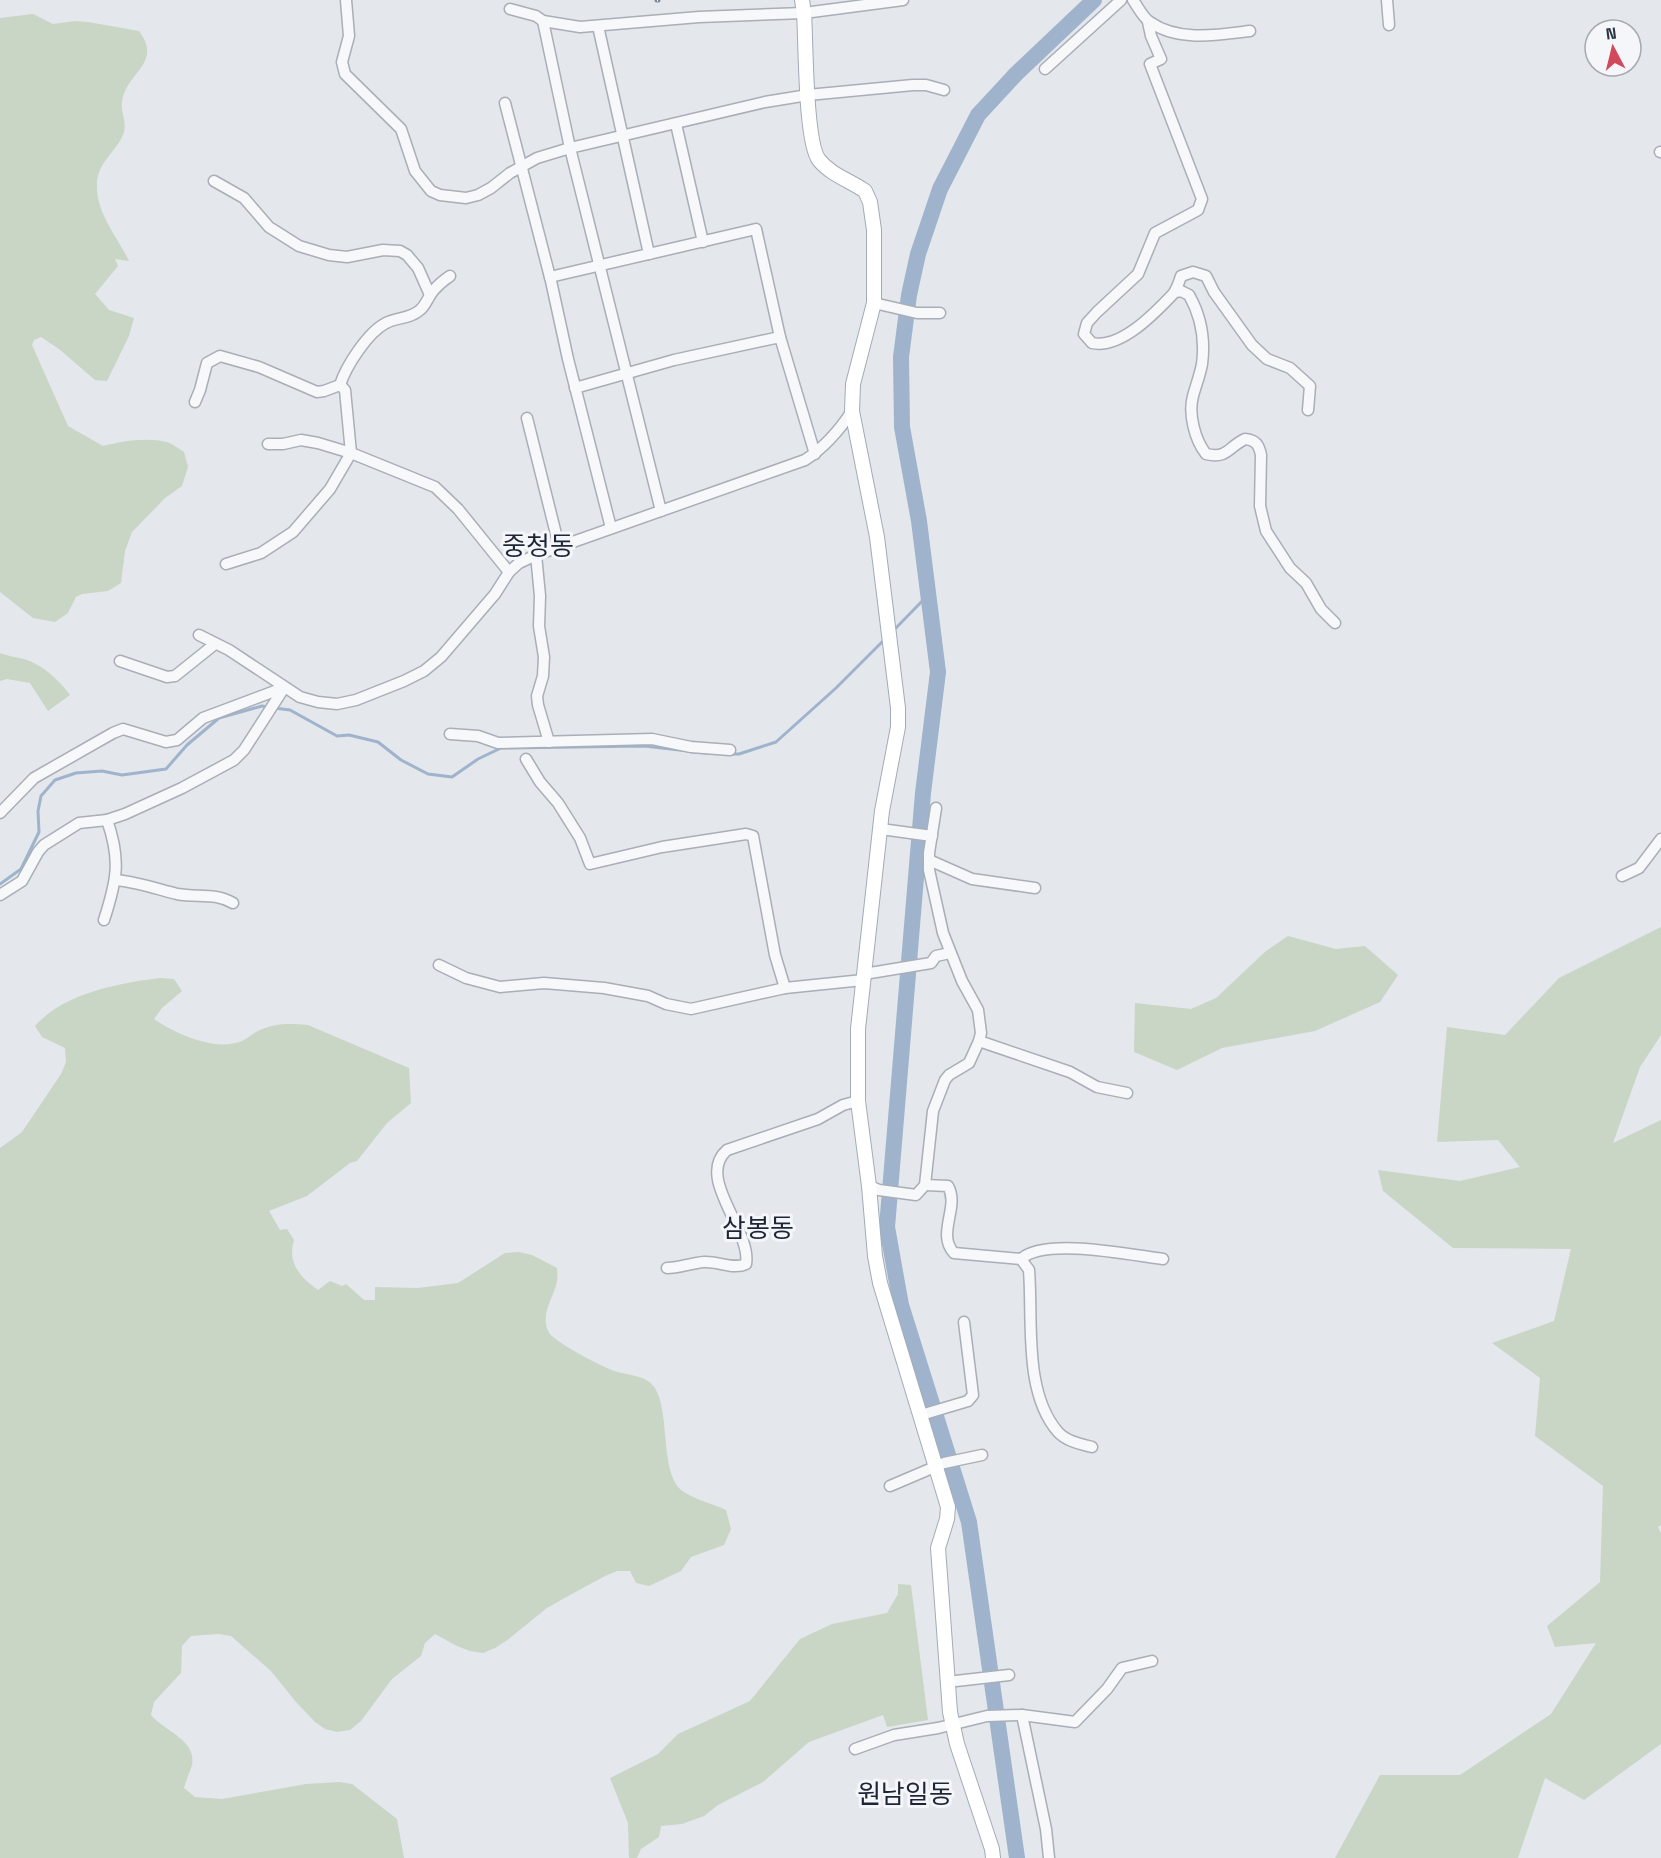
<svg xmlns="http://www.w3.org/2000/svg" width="1661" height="1858" viewBox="0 0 1661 1858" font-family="'Space Grotesk','Noto Sans KR',sans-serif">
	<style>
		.green { fill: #c9d6c5 }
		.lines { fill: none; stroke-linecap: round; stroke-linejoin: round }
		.stream { stroke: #9fb4cc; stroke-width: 3 }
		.river { stroke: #9fb4cc; stroke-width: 16 }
		.minor-casing { stroke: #a9aeb7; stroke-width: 13 }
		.major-casing { stroke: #a3abb8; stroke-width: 16 }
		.minor { stroke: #f7f8fa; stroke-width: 10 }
		.major { stroke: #fff; stroke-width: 14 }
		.rail-casing { stroke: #7d8696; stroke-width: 5 }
		.rail { stroke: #f4f6f9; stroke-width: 3; stroke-dasharray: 9; stroke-linecap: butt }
		.labels { text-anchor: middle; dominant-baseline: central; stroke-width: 6; stroke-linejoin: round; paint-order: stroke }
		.quarter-label { font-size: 26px; fill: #1d2536; stroke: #f4f6f9 }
	</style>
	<rect width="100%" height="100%" fill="#e4e7ec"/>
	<g class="green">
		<path d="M33 14 53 24 75 21 88 22 139 31C163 63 127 72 122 101 120 114 129 124 122 137 114 154 97 163 97 185 96 213 117 236 129 261L115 259 118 266 95 294 109 310 134 318 129 336 107 381 95 380 59 349 41 337 34 340 32 345 68 426 103 446C121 441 147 437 167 442 173 444 179 449 184 452L188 467 182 486 165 498 132 532 125 551 121 583 108 591 82 594 76 597 68 613 55 622 33 618 0 592V18Z"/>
		<path d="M0 653C8 656 16 657 24 659 43 665 58 679 70 695L48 711 30 683 7 679 0 681Z"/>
		<polygon points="1661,927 1661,1035 1640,1067 1613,1143 1661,1120 1661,1525 1658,1527 1661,1533 1661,1744 1584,1800 1545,1778 1518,1858 1335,1858 1380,1775 1460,1775 1551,1714 1596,1643 1555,1647 1547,1626 1600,1582 1603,1486 1535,1436 1540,1378 1492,1343 1554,1321 1571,1249 1453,1248 1383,1191 1378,1170 1460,1181 1520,1167 1498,1140 1437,1142 1447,1027 1505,1035 1559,978"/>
		<polygon points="1288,936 1336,949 1365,946 1398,975 1380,1002 1315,1031 1222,1048 1177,1070 1134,1052 1135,1003 1191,1009 1216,998 1266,951"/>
		<path d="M160 978 174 979 182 991 162 1008 154 1019C176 1034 215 1052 242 1041 247 1039 252 1034 258 1031 273 1023 291 1023 308 1025L409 1068 411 1103 387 1123 357 1161 350 1163 307 1196 269 1211 280 1230 287 1229 294 1240C287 1263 300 1277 318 1290L330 1281 342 1286 346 1284 364 1300H375V1287L418 1288 458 1283 505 1253 519 1252 532 1255 557 1268C557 1272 558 1277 557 1281 554 1298 538 1316 550 1334 557 1343 605 1369 618 1372 631 1376 646 1375 655 1388 671 1415 659 1476 684 1492 696 1500 713 1504 726 1510L731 1529 724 1545 691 1557 681 1571 649 1586 636 1583 630 1571H617L605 1576 570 1595 547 1608 506 1641 495 1648 483 1653 470 1651 457 1646 435 1634 425 1643 421 1656 392 1679 361 1721 350 1730 337 1732 325 1729 315 1722 296 1702 271 1671 231 1636 218 1634 191 1636 182 1646 181 1673 154 1702 151 1715C164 1731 197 1740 192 1765 190 1772 186 1780 184 1788L195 1797 222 1799 306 1784 339 1782 352 1784 397 1819 404 1858H0V1148L22 1132 61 1074 66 1062 65 1048 42 1037 35 1026C64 993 119 983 160 978Z"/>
		<polygon points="898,1584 911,1585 928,1720 887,1727 883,1715 809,1742 763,1782 718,1805 704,1816 682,1824 661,1826 659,1837 641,1849 637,1858 629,1858 628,1823 610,1778 658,1754 678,1734 750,1701 800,1639 832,1624 887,1613 898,1594"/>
	</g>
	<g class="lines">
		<g class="stream">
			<polyline points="894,630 928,595"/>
			<polyline points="274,708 290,710 337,736 349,735 378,742 401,760 428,774 452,777 478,759 501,748 644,746 706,753"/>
			<polyline points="730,754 739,754 776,742 836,688 885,639"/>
			<polyline points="0,884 21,869 39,832 38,811 41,796 55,780 76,773 102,771 122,775 166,769 187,745 219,718 262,706 267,707"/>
		</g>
		<polyline class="river" points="1017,1858 969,1522 901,1305 887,1227 923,793 938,672 919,521 902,427 901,357 909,295 918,254 940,189 978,115 1016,74 1094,0"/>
		<defs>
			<g id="minor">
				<polyline points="346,0 349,36 342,62 345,74 401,129 415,171 431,191 440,195 466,198 478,195 491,188 510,173 537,158 570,148 765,102 808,95 913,85 926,85 944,90"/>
				<path d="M1133 0C1138 7 1143 18 1150 22 1178 42 1218 35 1250 31"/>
				<polyline points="1387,0 1389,25"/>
				<polyline points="510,9 536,16 543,21 580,27 699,17 804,13 903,0"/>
				<polyline points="543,21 570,148 661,511"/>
				<path d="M1148 22 1151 36 1161 59 1150 64 1202 199 1198 210 1155 233 1138 274 1097 312 1087 323 1084 334 1092 343C1121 349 1155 313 1173 294 1177 289 1179 282 1181 276L1193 272 1206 276 1214 292 1252 345 1267 359 1290 368 1310 386 1308 410"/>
				<polyline points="598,26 649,254"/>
				<polyline points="1045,69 1121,0"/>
				<polyline points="505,103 551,281 568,359 611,528"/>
				<polyline points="676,124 703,242"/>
				<polyline points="1660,152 1661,152"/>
				<polyline points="214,181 244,198 269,227 299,246 329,255 347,257 383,250 400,251 407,255 418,268 430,295"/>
				<polyline points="550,277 756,229 780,337 815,454"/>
				<path d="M1175 292 1181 291 1189 295C1201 316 1205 341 1202 364 1200 375 1196 385 1193 396 1188 414 1195 440 1206 454 1228 459 1228 447 1245 439 1256 440 1259 445 1261 455L1260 506 1266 531 1290 568 1306 583 1321 609 1335 623"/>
				<polyline points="874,303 917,313 940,313"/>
				<path d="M340 385C346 366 368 332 386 323 397 317 410 319 420 310 426 305 428 297 433 291 438 285 444 280 450 276"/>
				<polyline points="575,388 674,360 780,337"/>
				<polyline points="195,402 200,390 207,363 220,356 259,367 317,392 324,391 340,385 345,390 351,453 330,489 293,532 261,553 226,564"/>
				<polyline points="527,418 559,546"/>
				<polyline points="268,444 283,444 301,440 318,443 351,453 435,487 458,509 509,572"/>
				<polyline points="536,555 540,596 539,626 544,657 543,676 537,696 538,705 549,742"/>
				<path d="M199 635 229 650 300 697 318 702 337 704 356 700 404 681 424 671 441 657 495 594 509 572 519 563 536 555 805 460C825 447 839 431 852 411"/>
				<polyline points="120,661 167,677 175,676 215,644"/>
				<polyline points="450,734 478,736 498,743 652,739 691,747 730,750"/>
				<polyline points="526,759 540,782 558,803 580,838 590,864 662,847 746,834 753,836 775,955 785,988"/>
				<polyline points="0,813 34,778 113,733 123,729 166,742 177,740 203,718 283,688"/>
				<polyline points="881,829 932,836"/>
				<polyline points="929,860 972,879 1035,888"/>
				<polyline points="1622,876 1639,868 1661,839"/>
				<path d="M116 880C137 882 157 889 177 894 198 898 214 892 233 903"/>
				<polyline points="0,895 22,881 38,852 44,845 79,823 107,820"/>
				<path d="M104 920C117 880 121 860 107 820L125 814 182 788 234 760 244 750 284 688"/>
				<polyline points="439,965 466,978 500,987 544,983 604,988 648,996 666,1004 691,1009 785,988 863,980"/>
				<polyline points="864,974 931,963 936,956 950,953"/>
				<polyline points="979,1041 1070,1072 1097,1087 1127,1093"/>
				<path d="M925 1185 948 1186C960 1207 936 1234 954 1253L1021 1259C1045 1237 1131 1255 1163 1259"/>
				<polyline points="869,1186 879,1190 916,1195 925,1185 933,1111 945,1080 949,1075 969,1063 979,1041 981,1033 978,1010 962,981 943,933 929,870 929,853 936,808"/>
				<path d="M1021 1259 1029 1270C1033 1319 1023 1392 1058 1432 1066 1441 1080 1444 1092 1447"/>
				<path d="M667 1268C680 1268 691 1263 704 1262 718 1261 734 1270 746 1264 752 1230 695 1178 727 1150L818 1119 843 1105 858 1101"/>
				<polyline points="921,1415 968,1401 973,1395 964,1322"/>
				<polyline points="890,1486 944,1463 982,1455"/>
				<polyline points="947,1682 1009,1675"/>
				<polyline points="1022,1715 1046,1829 1049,1858"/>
				<polyline points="855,1749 894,1735 938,1728 987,1716 1022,1715 1075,1722 1107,1689 1122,1668 1152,1661"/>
			</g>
			<path id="major" d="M802 0 804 13C806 40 805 142 819 160 831 175 851 181 865 191L870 202 874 230V303L853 384 852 411 877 537 898 708V727L882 811 858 1029V1101L869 1186 875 1256 880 1283 948 1507 947 1519 938 1548 950 1712 957 1744 992 1849 993 1858"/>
		</defs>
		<use href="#minor" class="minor-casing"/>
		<use href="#major" class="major-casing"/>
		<use href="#minor" class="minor"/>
		<use href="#major" class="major"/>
		<defs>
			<polyline id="rail" points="657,0 658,0"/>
		</defs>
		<use href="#rail" class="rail-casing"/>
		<use href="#rail" class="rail"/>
	</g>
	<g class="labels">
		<g class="quarter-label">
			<text x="538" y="546">중청동</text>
			<text x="758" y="1228">삼봉동</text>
			<text x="905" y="1794">원남일동</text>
		</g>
	</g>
	<g transform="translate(1613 48) rotate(353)"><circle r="28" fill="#f4f6f9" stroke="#a4a8b1" stroke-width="1.5"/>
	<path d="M0-4.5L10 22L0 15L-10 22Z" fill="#d1495b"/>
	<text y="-9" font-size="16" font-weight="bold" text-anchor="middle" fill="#2b3445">N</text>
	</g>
</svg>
